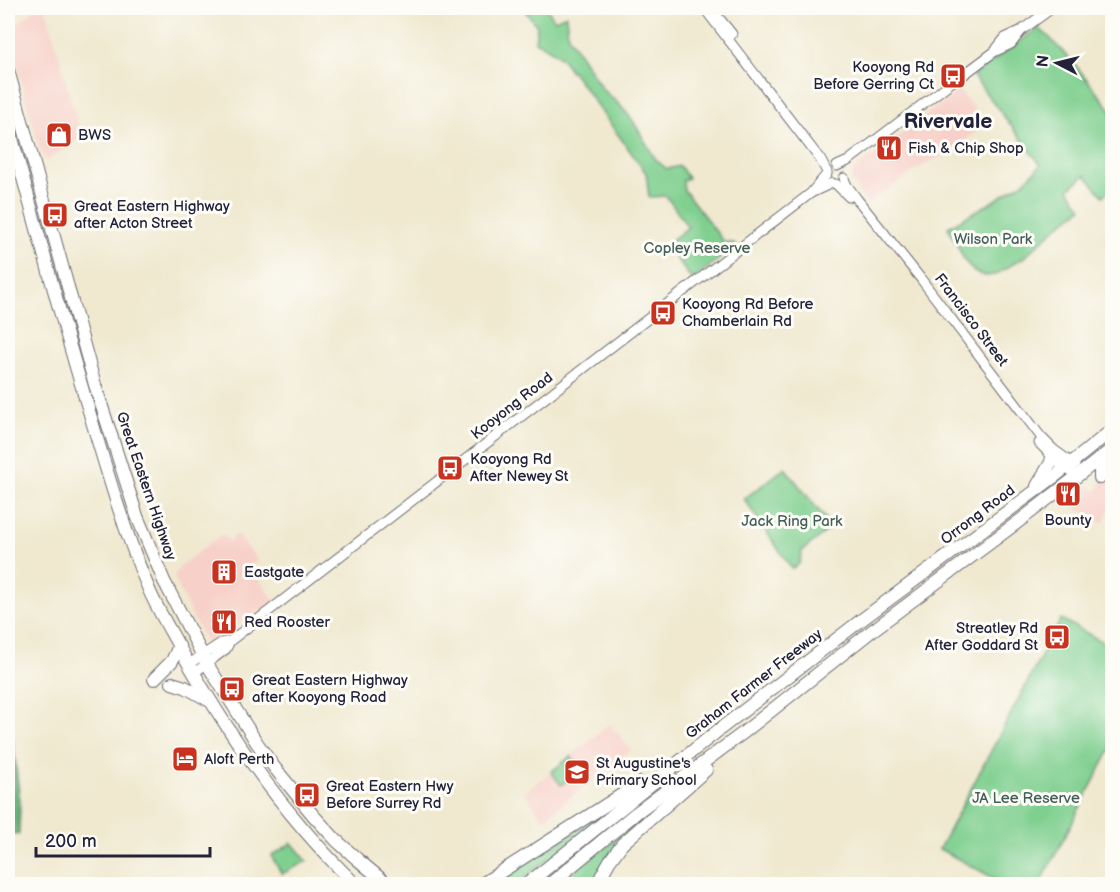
<svg xmlns="http://www.w3.org/2000/svg" width="1120" height="892" viewBox="0 0 1120 892" font-family="'Balsamiq Sans',sans-serif">
	<style>
		.built { fill: #f7d1c9 }
		.green { fill: #7fcf8f; stroke: #507865; stroke-width: 1.5 }
		.forest { fill: #67b27a; stroke: #446a5a; stroke-width: 1.5 }
		.lines { fill: none; stroke-linecap: round; stroke-linejoin: round }
		.secondary-casing { stroke: #6a686f; stroke-width: 11 }
		.highway-casing { stroke: #6a686f; stroke-width: 14 }
		.secondary { stroke: #fff; stroke-width: 9 }
		.highway { stroke: #fff; stroke-width: 12 }
		.labels { text-anchor: middle; dominant-baseline: central; stroke-width: 6; stroke-linejoin: round; paint-order: stroke }
		.poi-label { font-size: 15px; fill: #22223b; stroke: #fdfcf7; text-anchor: start }
		.park-label { font-size: 15px; fill: #435f58; stroke: #fdfcf7 }
		.street-label { font-size: 15px; fill: #22223b; stroke: #fdfcf7 }
		.district-label { font-size: 21px; font-weight: bold; fill: #22223b; stroke: #fdfcf7 }
	</style>
	<rect width="100%" height="100%" fill="#fdfcf7"/>
	<filter id="ink" filterUnits="userSpaceOnUse"><feTurbulence type="fractalNoise" baseFrequency=".0167" numOctaves="2"/><feDisplacementMap in="SourceGraphic" scale="12" xChannelSelector="R" yChannelSelector="G"/><feConvolveMatrix kernelMatrix="1 2 1 2 8 2 1 2 1" color-interpolation-filters="sRGB"/></filter>
	<filter id="wash" filterUnits="userSpaceOnUse"><feTurbulence type="fractalNoise" baseFrequency=".008" numOctaves="4" result="noise"/><feDisplacementMap in="SourceGraphic" scale="24" xChannelSelector="R" yChannelSelector="G"/><feGaussianBlur stdDeviation="1.35" result="paint"/><feColorMatrix in="noise" values="0 0 0 0 0 0 0 0 0 0 0 0 0 0 0 0 0 1.4 0 .05"/><feComposite in="paint" operator="in"/></filter>
	<g filter="url(#wash)">
		<rect width="100%" height="100%" fill="#f0e9d0"/>
		<g class="built">
			<polygon points="36,8 46,8 81,137 49,160 45,159 40,152 9,38 11,29"/>
			<polygon points="959,90 986,124 955,148 914,171 868,204 851,181 852,171 879,151"/>
			<polygon points="1112,461 1112,504 1103,523 1061,500 1081,485 1089,487 1097,491 1107,474 1108,465"/>
			<polygon points="222,534 229,541 237,534 258,560 250,567 275,601 264,609 257,611 221,638 208,643 205,641 189,610 174,578 176,572 181,565"/>
			<polygon points="610,724 631,750 544,819 524,793"/>
		</g>
		<g class="green">
			<path d="M523 8H546L555 20 566 15 568 36 603 90 620 105 633 121 656 160 667 169 680 166 688 178 683 181 684 190 724 242 733 243 736 246 692 280 666 245 688 227 666 196 649 197 646 173 572 71H570C563 56 550 49 535 41L537 26Z"/>
			<polygon points="1038,28 1047,35 1077,67 1112,111 1112,189 1103,196 1085,175 1069,189 1082,208 1057,227 1023,258 995,275 985,276 974,272 965,261 948,227 992,202 1025,181 1041,165 973,76"/>
			<polygon points="785,468 832,527 802,551 799,564 792,569 744,499"/>
			<polygon points="1061,619 1112,647 1112,746 1040,884 1005,884 939,849"/>
			<polygon points="571,756 581,770 561,785 551,772"/>
			<polygon points="611,808 612,809 517,884 494,884"/>
			<polygon points="652,810 593,884 558,884"/>
			<polygon points="292,843 307,861 282,874 271,856"/>
		</g>
		<polygon class="forest" points="8,701 20,801 19,834 8,834"/>
	</g>
	<g filter="url(#ink)">
		<g class="lines">
			<defs>
				<g id="secondary">
					<polyline points="704,8 820,159 827,172"/>
					<polyline points="711,8 732,34"/>
					<polyline points="997,48 1005,38 1022,30 1052,8"/>
					<polyline points="837,166 848,161 953,81 962,76 994,52 1011,44 1022,30"/>
					<polyline points="844,178 846,184 857,199 921,279 1041,437 1054,450 1075,465"/>
					<polyline points="836,184 849,197"/>
					<polyline points="813,192 832,183"/>
					<polyline points="1039,443 1059,463 1077,476"/>
					<polyline points="189,664 221,643 230,641"/>
					<polyline points="194,673 226,649 230,641 811,193 827,174"/>
				</g>
				<g id="highway">
					<polyline points="8,70 95,385 137,516 164,581 207,664 257,743 274,767 313,815 336,840 357,859 387,884"/>
					<path d="M8 123C34 219 60 315 89 411 107 472 125 534 150 592 160 614 173 635 184 656 231 739 287 818 355 884"/>
					<polyline points="1100,478 1100,470 1108,453"/>
					<polyline points="1037,486 1051,462 1052,457"/>
					<polyline points="154,679 172,661 179,646"/>
					<polyline points="172,683 185,687 210,701"/>
					<polyline points="482,884 640,783"/>
					<polyline points="527,884 720,729 860,621 1054,477 1112,430"/>
					<polyline points="550,884 636,813 743,733 869,633 1022,519 1112,449"/>
					<polyline points="597,884 609,862 622,844 706,770"/>
				</g>
			</defs>
			<use href="#secondary" class="secondary-casing"/>
			<use href="#highway" class="highway-casing"/>
			<use href="#secondary" class="secondary"/>
			<use href="#highway" class="highway"/>
		</g>
	</g>
	<defs>
		<symbol id="bus-square" viewBox="-11 -11 22 22"><rect x="-9" y="-9" width="18" height="18" rx="4" fill="#c8321e" stroke="#fdfcf7"/><path d="M-5-6H5V4H4V6H2V4H-2V6H-4V4H-5ZM-3.5-4V0h7V-4ZM-3.5 1.2v1.5H-2V1.2ZM2 1.2v1.5H3.5V1.2Z" fill="#fff"/></symbol>
		<symbol id="shop-square" viewBox="-11 -11 22 22"><rect x="-9" y="-9" width="18" height="18" rx="4" fill="#c8321e" stroke="#fdfcf7"/><path d="M-5-2.5h2.3a2.7 3.5 0 0 1 5.4 0H5L5.5 6h-11ZM-1.5-2.5h3a1.5 2.3 0 0 0-3 0Z" fill="#fff"/></symbol>
		<symbol id="restaurant-square" viewBox="-11 -11 22 22"><rect x="-9" y="-9" width="18" height="18" rx="4" fill="#c8321e" stroke="#fdfcf7"/><path d="M-5-6h1v4h1v-4h1v4h1v-4h1v5L-1.5 .5V6h-2V.5L-5-1ZM5-6V6H3V1.5H1.5Q1.5-4 5-6Z" fill="#fff"/></symbol>
		<symbol id="building-square" viewBox="-11 -11 22 22"><rect x="-9" y="-9" width="18" height="18" rx="4" fill="#c8321e" stroke="#fdfcf7"/><path d="M-4-6H4V6H1V3H-1V6H-4ZM-2.5-4.3h1.7v1.8h-1.7ZM.8-4.3h1.7v1.8H.8ZM-2.5-1h1.7V.8h-1.7ZM.8-1h1.7V.8H.8Z" fill="#fff"/></symbol>
		<symbol id="hotel-square" viewBox="-11 -11 22 22"><rect x="-9" y="-9" width="18" height="18" rx="4" fill="#c8321e" stroke="#fdfcf7"/><path d="M-6-4.5h1.5V1H6V5H4.5V3h-9V5H-6ZM-4 0a1.8 1.8 0 1 1 3.6 0ZM.5 0V-2.5h3Q6-2.5 6 0Z" fill="#fff"/></symbol>
		<symbol id="school-square" viewBox="-11 -11 22 22"><rect x="-9" y="-9" width="18" height="18" rx="4" fill="#c8321e" stroke="#fdfcf7"/><path d="M0-5L7-2L0 1L-7-2ZM-4 1L0 2.5L4 1V4Q0 6-4 4Z" fill="#fff"/></symbol>
	</defs>
	<g fill-rule="evenodd">
		<use href="#bus-square" x="938" y="61" width="30" height="30"/>
		<use href="#shop-square" x="44" y="120" width="30" height="30"/>
		<use href="#restaurant-square" x="874" y="133" width="30" height="30"/>
		<use href="#bus-square" x="40" y="200" width="30" height="30"/>
		<use href="#bus-square" x="648" y="298" width="30" height="30"/>
		<use href="#bus-square" x="435" y="453" width="30" height="30"/>
		<use href="#restaurant-square" x="1053" y="479" width="30" height="30"/>
		<use href="#building-square" x="209" y="557" width="30" height="30"/>
		<use href="#restaurant-square" x="209" y="607" width="30" height="30"/>
		<use href="#bus-square" x="1042" y="622" width="30" height="30"/>
		<use href="#bus-square" x="217" y="674" width="30" height="30"/>
		<use href="#hotel-square" x="170" y="744" width="30" height="30"/>
		<use href="#school-square" x="562" y="757" width="30" height="30"/>
		<use href="#bus-square" x="292" y="780" width="30" height="30"/>
	</g>
	<g class="labels">
		<g class="poi-label">
			<text x="934" y="67" text-anchor="end">Kooyong Rd<tspan x="934" dy="17">Before Gerring Ct</tspan></text>
			<text x="78" y="135">BWS</text>
			<text x="908" y="148">Fish &amp; Chip Shop</text>
			<text x="74" y="206">Great Eastern Highway<tspan x="74" dy="17">after Acton Street</tspan></text>
			<text x="682" y="304">Kooyong Rd Before<tspan x="682" dy="17">Chamberlain Rd</tspan></text>
			<text x="470" y="459">Kooyong Rd<tspan x="470" dy="17">After Newey St</tspan></text>
			<text x="1068" y="520" text-anchor="middle">Bounty</text>
			<text x="244" y="572">Eastgate</text>
			<text x="244" y="622">Red Rooster</text>
			<text x="1038" y="628" text-anchor="end">Streatley Rd<tspan x="1038" dy="17">After Goddard St</tspan></text>
			<text x="252" y="680">Great Eastern Highway<tspan x="252" dy="17">after Kooyong Road</tspan></text>
			<text x="204" y="759">Aloft Perth</text>
			<text x="596" y="763">St Augustine's<tspan x="596" dy="17">Primary School</tspan></text>
			<text x="326" y="786">Great Eastern Hwy<tspan x="326" dy="17">Before Surrey Rd</tspan></text>
		</g>
		<g class="park-label">
			<text x="993" y="239">Wilson Park</text>
			<text x="697" y="248">Copley Reserve</text>
			<text x="792" y="521">Jack Ring Park</text>
			<text x="1026" y="798">JA Lee Reserve</text>
		</g>
		<g class="street-label">
			<text transform="translate(971 320) rotate(53)">Francisco Street</text>
			<text transform="translate(512 406) rotate(-38)">Kooyong Road</text>
			<text transform="translate(146 486) rotate(71)">Great Eastern Highway</text>
			<text transform="translate(978 515) rotate(-37)">Orrong Road</text>
			<text transform="translate(754 684) rotate(-38)">Graham Farmer Freeway</text>
		</g>
		<g class="district-label">
			<text x="948" y="121">Rivervale</text>
		</g>
	</g>
	<rect width="1120" height="892" fill="none" stroke="#fdfcf7" stroke-width="30"/>
	<g transform="translate(1057 63) rotate(277)" stroke="#fdfcf7" stroke-width="4.5" paint-order="stroke">
	<path d="M0-4.5L10 22L0 15L-10 22Z" fill="#22223b"/>
	<text y="-9" font-size="16" font-weight="bold" text-anchor="middle" fill="#22223b">N</text>
	</g>
	<path d="M36 847v9h174v-9" fill="none" stroke="#22223b" stroke-width="3"/>
	<text x="45" y="847" font-size="18" fill="#22223b" stroke="#fdfcf7" stroke-width="4.5" paint-order="stroke">200 m</text>
</svg>
